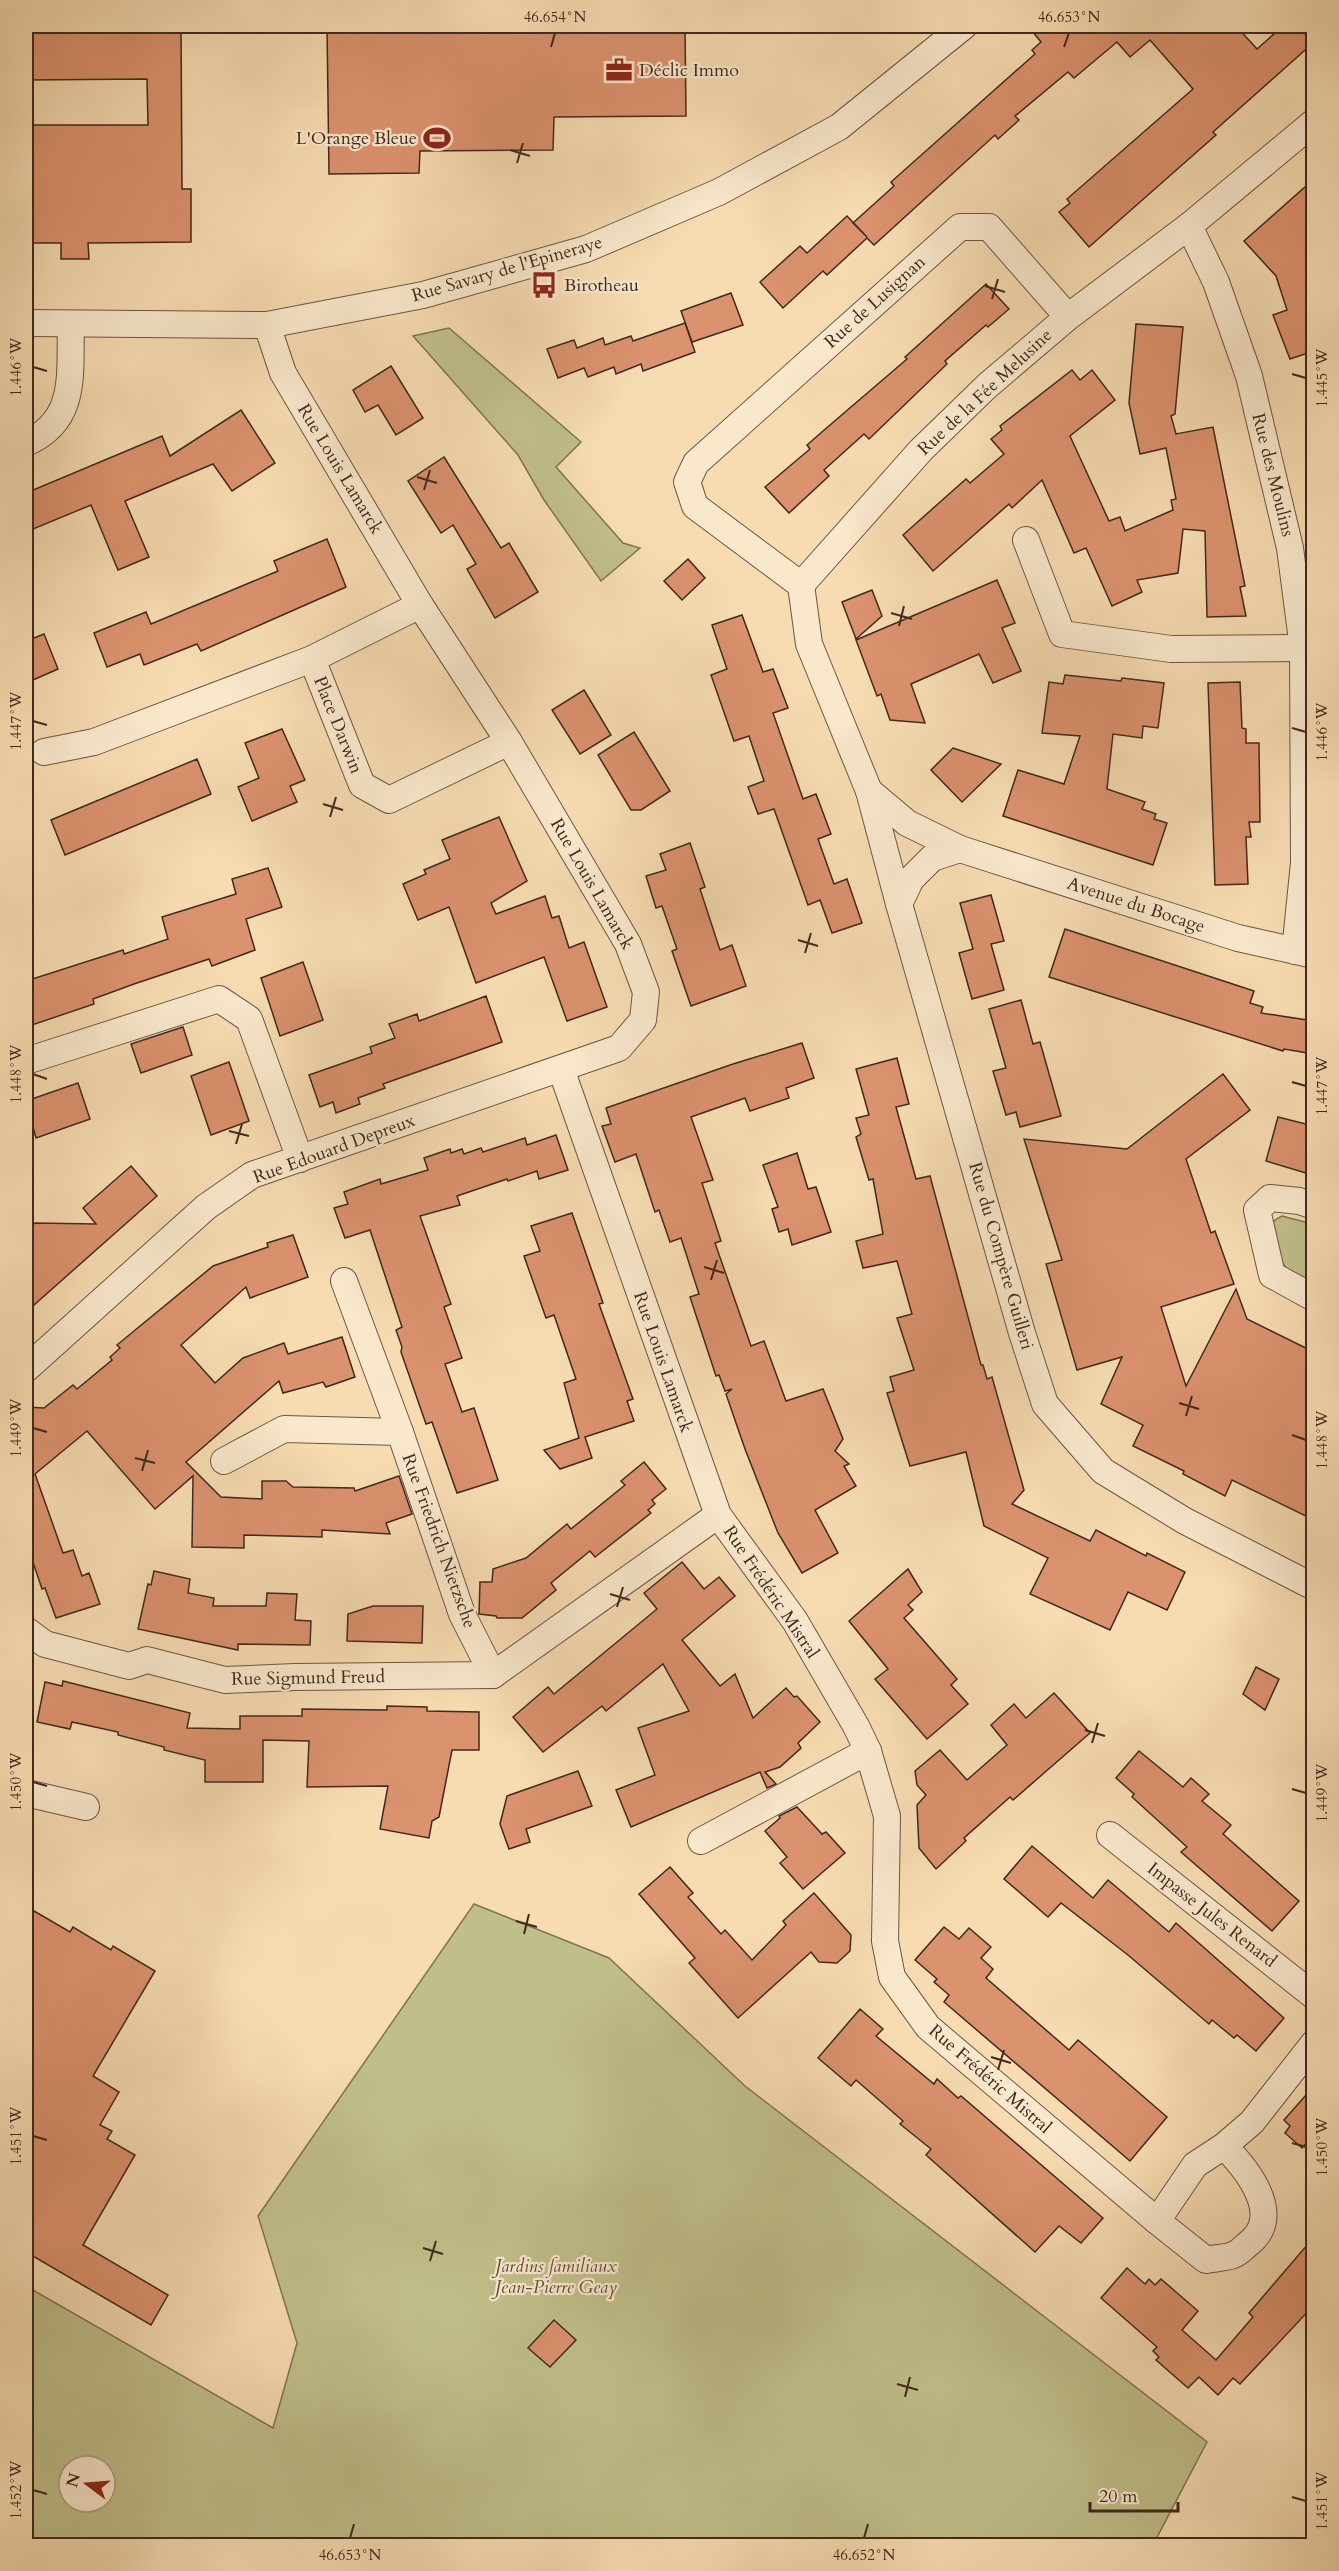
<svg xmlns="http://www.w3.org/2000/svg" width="1339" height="2571" viewBox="0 0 1339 2571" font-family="Cardo,serif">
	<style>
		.green { fill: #c0bf8a; stroke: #807454; stroke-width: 1.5; fill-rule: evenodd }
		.building { fill: #db926e; stroke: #41281f; stroke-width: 1.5 }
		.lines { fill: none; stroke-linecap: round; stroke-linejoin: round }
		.street-casing { stroke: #6e5544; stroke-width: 28 }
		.street { stroke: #fae8cd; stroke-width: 26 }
		.ticks { fill: none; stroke: #41281f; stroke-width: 2 }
		.labels { text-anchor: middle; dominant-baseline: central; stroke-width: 4.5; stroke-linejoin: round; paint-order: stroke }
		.poi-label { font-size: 18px; fill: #41281f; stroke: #fae8cd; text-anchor: start }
		.street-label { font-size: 18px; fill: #41281f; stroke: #fae8cd }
		.park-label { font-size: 18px; font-style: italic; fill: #614e3a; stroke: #fae8cd }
		.neatline { fill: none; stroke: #41281f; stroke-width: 2 }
		.ticks-label { font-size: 15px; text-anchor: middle; fill: #41281f }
	</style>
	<rect width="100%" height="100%" fill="#f7dcb2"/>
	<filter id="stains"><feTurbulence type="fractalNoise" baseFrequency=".00333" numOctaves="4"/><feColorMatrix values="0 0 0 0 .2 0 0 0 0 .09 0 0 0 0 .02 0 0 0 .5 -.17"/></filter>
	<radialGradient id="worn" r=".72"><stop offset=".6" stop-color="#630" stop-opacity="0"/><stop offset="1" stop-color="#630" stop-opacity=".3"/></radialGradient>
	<g class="green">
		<polygon points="449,328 581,442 556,467 623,543 640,548 601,581 544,500 518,455 413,336"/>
		<path d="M1282 1216 1313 1224V1284C1305 1280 1295 1276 1288 1270 1280 1262 1268 1236 1271 1225 1273 1220 1278 1218 1282 1216Z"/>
		<path d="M474 1904 609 1958 745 2086 1207 2442 1153 2545H239L241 2538 236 2546 26 2545V2286L273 2428 297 2343 258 2216ZM69 2466H105V2502H69Z"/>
	</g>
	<g class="building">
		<polygon points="26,26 181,26 182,189 191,189 191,242 88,243 89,259 61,259 61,243 26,243 26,125 148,125 147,79 26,80"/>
		<polygon points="327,26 685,26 686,116 554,117 553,150 420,151 419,173 329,174"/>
		<polygon points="1028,26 1236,26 1257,49 1283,26 1298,26 1313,43 1213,132 1216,135 1089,247 1059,212 1070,203 1067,199 1193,89 1150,40 1130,57 1117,42 1074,78 1068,72 1015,116 1019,120 998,139 995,135 874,245 867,238 827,275 823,271 783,308 760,282 800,246 807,253 847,216 867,237 853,223 894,186 891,182 1035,54 1032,50 1041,42"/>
		<polygon points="1314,179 1314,351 1290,359 1273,315 1287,310 1276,276 1244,241"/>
		<polygon points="986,284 1009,309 988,327 986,325 945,361 947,364 869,439 864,434 824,470 829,476 789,513 765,487 810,449 807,445 823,431 907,359 905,357"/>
		<polygon points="731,293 743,325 692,342 681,311"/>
		<polygon points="685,323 695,352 643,371 641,364 616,374 614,367 588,377 584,368 558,378 547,349 574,340 577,348 603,338 605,345 631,336 633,341"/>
		<polygon points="1136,324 1183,327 1175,414 1171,416 1176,434 1213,427 1245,586 1240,587 1246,616 1207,617 1205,531 1183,529 1178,573 1137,580 1142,592 1112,606 1086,548 1074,553 1042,480 1012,508 1009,504 933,571 903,535 966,479 970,483 1004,454 991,439 1002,430 1000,426 1072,370 1080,380 1092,370 1115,400 1070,436 1109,521 1120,517 1125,531 1173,510 1171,500 1176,499 1166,448 1140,454 1129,403"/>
		<polygon points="391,366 423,418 396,435 378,405 365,412 353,390"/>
		<polygon points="241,410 275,463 232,491 213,464 125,501 149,557 118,570 91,505 26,532 26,493 162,436 170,456"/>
		<polygon points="444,457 501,548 509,543 538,592 495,618 467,569 476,564 453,525 441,533 408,481"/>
		<polygon points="327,539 346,587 201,651 197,644 144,665 140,654 107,667 94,633 146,612 151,624 278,571 274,561"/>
		<polygon points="688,559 705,578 682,600 664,581"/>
		<polygon points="997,580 1015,623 1002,628 1021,671 993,683 979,654 911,684 925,723 890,720 881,694 877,696 856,640"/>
		<polygon points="872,590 882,616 856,639 842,602"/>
		<polygon points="742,615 763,672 773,669 788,708 773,713 803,799 816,794 831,834 818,839 834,884 847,879 862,923 832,933 820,900 808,905 774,809 758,814 748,787 764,781 749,736 734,741 711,675 727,669 712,625"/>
		<polygon points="44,634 58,669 26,683 26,641"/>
		<polygon points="1065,675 1121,681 1122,678 1164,683 1158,728 1143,726 1142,738 1113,734 1107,789 1145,802 1142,809 1156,814 1154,819 1167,823 1153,865 1003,816 1018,770 1064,784 1080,736 1042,733 1049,682 1063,684"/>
		<polygon points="1240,682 1242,728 1246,729 1246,743 1259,743 1260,822 1249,822 1251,837 1246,837 1248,884 1215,885 1208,683"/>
		<polygon points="584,690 611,735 580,754 552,710"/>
		<polygon points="282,729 305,780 290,786 297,802 252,821 238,787 259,778 245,743"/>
		<polygon points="634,732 670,791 641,810 631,810 598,755"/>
		<polygon points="953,748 1001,764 962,802 931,770"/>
		<polygon points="197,759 211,794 65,855 51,820"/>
		<polygon points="499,817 527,881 491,903 496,914 545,896 552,918 559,916 569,948 584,942 607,1007 567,1021 544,957 476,983 449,907 418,920 403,884 426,874 424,870 450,859 442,840"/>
		<polygon points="690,843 705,887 700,889 720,950 732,945 746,986 691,1006 672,951 677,949 662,906 656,908 646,876 666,870 660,854"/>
		<polygon points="268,868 282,907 246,919 255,950 212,966 209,959 134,984 93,999 94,1004 26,1027 26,981 123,950 124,954 168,939 162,917 236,894 232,879"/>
		<polygon points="991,895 1004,941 991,944 1004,990 972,999 959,953 973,949 960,903"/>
		<polygon points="1065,929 1254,991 1250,1003 1263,1007 1261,1013 1314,1021 1314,1054 1284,1049 1283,1051 1049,977"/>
		<polygon points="303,962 323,1020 280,1036 261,978"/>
		<polygon points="486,996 502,1042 383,1084 385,1088 358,1098 360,1104 336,1113 333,1102 320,1107 309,1075 372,1053 370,1047 395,1038 389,1024 417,1014 419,1021"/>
		<polygon points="1021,1000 1033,1044 1040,1042 1061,1116 1020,1127 1016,1112 1006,1115 993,1071 1006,1068 989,1009"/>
		<polygon points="183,1027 192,1055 141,1073 131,1044"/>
		<polygon points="802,1043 814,1078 786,1088 789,1098 750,1111 745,1098 691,1117 713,1180 702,1183 721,1241 715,1243 751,1346 764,1341 786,1401 823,1389 843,1439 835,1451 849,1464 844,1466 856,1486 815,1510 838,1553 802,1573 778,1533 745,1449 726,1394 732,1389 725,1391 719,1375 716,1376 690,1297 699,1294 681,1238 670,1242 659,1210 655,1212 636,1154 615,1162 602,1126 611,1124 606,1108 733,1064"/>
		<polygon points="897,1058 909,1104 896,1107 916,1179 930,1176 981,1365 983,1365 987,1379 992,1377 1024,1490 1012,1504 1090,1541 1096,1530 1146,1556 1147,1553 1185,1572 1167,1610 1128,1592 1110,1630 1030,1594 1048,1558 984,1526 966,1452 910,1466 887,1393 894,1391 890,1377 914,1370 897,1318 912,1314 897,1261 863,1268 856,1241 883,1234 873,1179 869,1180 856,1137 861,1134 856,1118 869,1115 856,1069"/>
		<polygon points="229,1062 249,1121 211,1135 191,1076"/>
		<polygon points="1223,1074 1250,1110 1186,1159 1211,1233 1215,1231 1234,1284 1161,1307 1186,1386 1236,1289 1247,1319 1314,1352 1314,1520 1232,1480 1225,1496 1183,1474 1184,1471 1133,1446 1143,1425 1101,1404 1122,1357 1077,1370 1046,1264 1062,1260 1024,1139 1127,1149"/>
		<polygon points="78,1083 90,1119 36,1138 26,1101"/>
		<polygon points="1278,1117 1314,1126 1314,1145 1306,1173 1266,1161"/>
		<polygon points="556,1135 568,1170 539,1179 537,1171 508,1181 507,1179 457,1196 460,1205 420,1216 451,1304 444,1307 462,1358 445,1364 462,1412 474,1408 498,1480 457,1493 432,1422 426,1424 401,1352 402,1347 396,1330 402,1327 370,1230 345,1238 334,1208 348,1204 344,1192 380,1179 381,1184 428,1170 424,1158 450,1149 451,1153 462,1149 464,1154 481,1148 483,1152 525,1138 527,1145"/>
		<polygon points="797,1153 808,1189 816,1187 831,1232 792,1245 788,1229 779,1232 772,1209 778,1207 763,1165"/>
		<polygon points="131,1166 157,1196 26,1312 26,1231 35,1223 96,1224 83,1208"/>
		<polygon points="572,1213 603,1303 599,1304 633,1399 627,1401 634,1421 585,1437 592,1458 560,1469 544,1450 579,1438 564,1383 576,1379 554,1315 546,1318 524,1256 540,1251 531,1226"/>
		<polygon points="293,1235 308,1277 250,1298 246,1287 181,1345 215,1383 243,1358 284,1343 288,1354 342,1337 355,1377 326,1387 323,1382 283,1393 279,1381 186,1462 221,1497 262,1499 262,1481 286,1481 293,1487 354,1488 355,1491 399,1476 412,1514 386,1523 390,1534 322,1530 322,1537 244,1535 244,1548 192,1547 193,1476 155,1509 87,1431 35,1474 63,1553 73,1550 82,1576 89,1573 100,1604 56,1618 45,1588 42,1589 30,1553 26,1555 26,1407 44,1408 73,1385 77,1389 112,1360 110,1357 120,1348 117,1345 213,1266 268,1247 267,1243"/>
		<polygon points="644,1462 666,1489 652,1500 655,1504 648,1510 651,1513 595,1557 590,1551 551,1583 556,1590 522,1618 497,1618 496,1616 479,1614 480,1582 492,1582 493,1569 526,1558 567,1524 571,1529 625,1485 621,1481"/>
		<polygon points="682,1562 704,1589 719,1577 735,1596 682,1640 720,1686 735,1674 753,1718 786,1688 794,1697 797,1696 820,1722 798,1743 801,1748 780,1767 765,1772 776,1784 767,1788 760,1772 631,1827 616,1790 655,1775 638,1728 689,1711 663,1664 606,1711 602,1706 543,1752 513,1717 548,1687 554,1694 657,1609 644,1593"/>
		<polygon points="908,1569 922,1592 908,1605 913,1610 904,1618 957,1679 951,1685 968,1704 927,1739 875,1679 888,1669 849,1621"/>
		<polygon points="154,1571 190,1579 188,1593 214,1598 213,1606 266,1606 267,1593 297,1594 295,1620 311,1621 310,1645 238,1644 238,1650 138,1629 148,1584 151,1585"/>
		<polygon points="373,1606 423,1606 422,1643 347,1641 348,1614"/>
		<polygon points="1256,1667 1279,1679 1265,1710 1243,1694"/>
		<polygon points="63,1681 190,1713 187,1728 240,1729 240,1716 302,1716 302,1709 387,1710 387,1706 427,1707 427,1711 479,1712 479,1750 452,1750 439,1817 432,1821 429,1838 380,1829 388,1786 307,1787 309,1741 263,1740 263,1782 205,1782 205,1760 164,1750 164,1747 118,1735 118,1732 72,1722 70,1729 37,1722 45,1682 62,1686"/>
		<polygon points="1054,1693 1090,1733 1013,1800 1010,1797 964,1838 966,1841 936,1869 919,1848 917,1805 926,1795 917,1785 915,1771 940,1750 967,1780 1007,1745 991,1725 1014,1704 1026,1718"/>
		<polygon points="1139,1751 1183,1787 1191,1778 1209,1794 1202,1801 1231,1825 1223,1834 1299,1901 1272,1931 1181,1852 1187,1847 1132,1797 1134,1794 1116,1778"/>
		<polygon points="578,1771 592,1806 526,1829 530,1842 509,1849 500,1824 507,1796"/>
		<polygon points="797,1807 822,1834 826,1832 845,1853 803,1889 780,1863 787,1857 765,1831 780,1818 779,1816"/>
		<polygon points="1032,1846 1093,1898 1108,1880 1169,1932 1176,1923 1284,2018 1256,2051 1237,2035 1234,2038 1212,2020 1209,2024 1128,1955 1061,1903 1048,1917 1004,1879"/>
		<polygon points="670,1867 693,1893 688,1897 721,1934 725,1930 752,1960 786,1925 783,1921 814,1893 851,1935 850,1951 837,1963 819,1962 811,1952 738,2018 689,1963 695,1958 639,1894"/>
		<polygon points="34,1911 70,1932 73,1927 111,1950 113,1946 155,1971 93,2076 119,2092 100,2125 112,2131 107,2139 135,2155 83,2245 168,2295 151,2325 26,2252 26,1925"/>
		<polygon points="944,1927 959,1939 969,1928 991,1947 981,1958 993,1969 986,1978 1069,2050 1078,2040 1167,2117 1130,2161 944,2002 949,1995 934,1982 937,1979 915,1960"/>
		<polygon points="860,2009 883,2029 876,2036 934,2084 937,2079 958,2098 961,2096 1103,2218 1081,2243 1059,2226 1035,2252 926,2155 931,2149 900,2124 903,2121 856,2080 851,2086 818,2058"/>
		<polygon points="1314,2086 1314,2149 1307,2142 1302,2148 1285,2133 1290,2126 1284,2120"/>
		<polygon points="1314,2237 1314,2305 1240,2384 1233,2378 1218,2395 1199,2377 1188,2388 1156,2360 1159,2357 1153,2351 1157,2347 1101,2298 1127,2268 1145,2284 1149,2279 1155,2285 1161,2279 1198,2311 1182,2330 1216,2360 1253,2317 1249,2313"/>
		<polygon points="554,2320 576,2340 550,2367 528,2348"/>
	</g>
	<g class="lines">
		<defs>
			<g id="street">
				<polyline points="1189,226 1216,282 1249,376 1290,548 1303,648 1304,863 1295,951"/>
				<polyline points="1068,317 989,227 960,227 696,463 687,482 695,506 801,585 921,450 987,386 1068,317 1189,226 1314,122"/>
				<polyline points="26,323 267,325 423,295 586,249 719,192 839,127 964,26"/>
				<path d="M26 443C79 420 69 372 71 324"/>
				<polyline points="1026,540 1062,634 1171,649 1303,648"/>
				<polyline points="801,585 809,644 869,791 907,823 960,849 932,858 911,879 899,904"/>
				<polyline points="420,605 312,659 362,785 389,800 509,742"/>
				<polyline points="44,752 94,742 312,659"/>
				<polyline points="869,791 899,904 1022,1333 1045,1404 1103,1471 1185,1521 1314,1587"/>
				<polyline points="960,849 1238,938 1314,955"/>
				<polyline points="26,1061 219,999 249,1019 300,1159"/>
				<polyline points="561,1069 718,1515 795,1621 856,1726 868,1751 887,1816 885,1941 892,1977 928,2027 1157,2221"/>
				<polyline points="1314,1206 1299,1201 1270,1198 1257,1210 1272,1275 1314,1298"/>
				<polyline points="344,1281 400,1432 462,1614 493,1675"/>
				<polyline points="26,1369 206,1207 252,1175 619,1048 643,1020 646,992 628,944 509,742 420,605 283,373 267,325"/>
				<polyline points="224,1461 284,1429 400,1432"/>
				<polyline points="26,1630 45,1644 129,1666 147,1660 225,1680 295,1677 493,1675"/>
				<polyline points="493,1675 718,1515"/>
				<polyline points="26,1793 86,1807"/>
				<polyline points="1110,1835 1314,1996"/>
				<polyline points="701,1841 868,1751"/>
				<path d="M1224 2146C1247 2169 1285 2216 1248 2244 1244 2247 1239 2253 1233 2255 1225 2258 1215 2258 1206 2260L1157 2221 1195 2165 1224 2146 1252 2122 1314 2043"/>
			</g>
		</defs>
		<use href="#street" class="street-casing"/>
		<use href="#street" class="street"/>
	</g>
	<path class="ticks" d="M551 47 555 33M1064 47 1069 33M510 150 530 156M517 163 523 143M985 286 1005 292M992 299 998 279M33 367 47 371M1292 374 1306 378M417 477 437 483M424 490 430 470M891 613 912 619M899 626 904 606M33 721 47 725M1292 728 1306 732M323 804 343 810M330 817 336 797M798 940 818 946M805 953 811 933M33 1074 47 1079M1292 1082 1306 1086M229 1131 249 1136M236 1144 242 1124M704 1267 724 1273M711 1280 717 1260M1179 1403 1199 1409M1186 1416 1192 1396M33 1428 47 1432M1292 1435 1306 1440M135 1458 155 1463M142 1471 148 1450M610 1594 630 1600M617 1607 623 1587M1085 1730 1105 1736M1092 1743 1098 1723M33 1782 47 1786M1292 1789 1306 1793M516 1921 537 1927M524 1934 529 1914M991 2057 1011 2063M998 2070 1004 2050M33 2136 47 2140M1292 2143 1306 2147M423 2248 443 2254M430 2261 436 2241M897 2384 918 2390M905 2397 910 2377M33 2490 47 2494M1292 2497 1306 2501M350 2538 354 2524M864 2538 868 2524"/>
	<defs>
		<symbol id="office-bare" viewBox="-9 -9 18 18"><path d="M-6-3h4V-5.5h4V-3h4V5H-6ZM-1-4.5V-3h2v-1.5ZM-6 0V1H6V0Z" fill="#8f2418" stroke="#fae8cd" stroke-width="2.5" paint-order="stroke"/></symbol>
		<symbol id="stadium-bare" viewBox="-9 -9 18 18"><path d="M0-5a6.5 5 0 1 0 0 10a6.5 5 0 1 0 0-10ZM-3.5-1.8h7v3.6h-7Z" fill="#8f2418" stroke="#fae8cd" stroke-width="2.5" paint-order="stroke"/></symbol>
		<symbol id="bus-bare" viewBox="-9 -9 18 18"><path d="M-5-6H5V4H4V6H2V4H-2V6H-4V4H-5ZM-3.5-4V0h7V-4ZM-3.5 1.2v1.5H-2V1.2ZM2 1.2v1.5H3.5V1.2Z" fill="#8f2418" stroke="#fae8cd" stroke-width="2.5" paint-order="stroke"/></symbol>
	</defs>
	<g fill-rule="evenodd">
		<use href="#office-bare" x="600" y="51" width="38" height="38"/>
		<use href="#stadium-bare" x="418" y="119" width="38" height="38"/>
		<use href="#bus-bare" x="525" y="266" width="38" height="38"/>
	</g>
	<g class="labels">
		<g class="poi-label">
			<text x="639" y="70">Déclic Immo</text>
			<text x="417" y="138" text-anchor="end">L'Orange Bleue</text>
			<text x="564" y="285">Birotheau</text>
		</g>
		<g class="street-label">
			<text transform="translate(507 269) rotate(-16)">Rue Savary de l'Epineraye</text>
			<text transform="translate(875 302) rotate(-42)">Rue de Lusignan</text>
			<text transform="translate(985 392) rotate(-43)">Rue de la Fée Melusine</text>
			<text transform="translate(340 469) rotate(59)">Rue Louis Lamarck</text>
			<text transform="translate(1273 475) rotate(76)">Rue des Moulins</text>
			<text transform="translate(338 725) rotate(68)">Place Darwin</text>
			<text transform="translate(592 884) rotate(60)">Rue Louis Lamarck</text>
			<text transform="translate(1136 905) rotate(18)">Avenue du Bocage</text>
			<text transform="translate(334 1149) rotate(-20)">Rue Edouard Depreux</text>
			<text transform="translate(1001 1256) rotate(74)">Rue du Compère Guilleri</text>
			<text transform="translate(663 1362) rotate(71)">Rue Louis Lamarck</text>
			<text transform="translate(439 1541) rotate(70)">Rue Friedrich Nietzsche</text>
			<text transform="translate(771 1592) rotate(56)">Rue Frédéric Mistral</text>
			<text transform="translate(308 1678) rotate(-1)">Rue Sigmund Freud</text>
			<text transform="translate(1212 1915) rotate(38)">Impasse Jules Renard</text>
			<text transform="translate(990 2079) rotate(41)">Rue Frédéric Mistral</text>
		</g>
		<g class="park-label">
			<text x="556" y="2266">Jardins familiaux<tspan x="556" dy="21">Jean-Pierre Geay</tspan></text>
		</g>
	</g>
	<rect width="1339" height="2571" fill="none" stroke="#f7dcb2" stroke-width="66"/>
	<g transform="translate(87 2484) rotate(286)"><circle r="28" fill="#fae8cd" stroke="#b09b87" stroke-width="1.5"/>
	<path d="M0-4.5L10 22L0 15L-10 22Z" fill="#8f2418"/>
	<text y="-9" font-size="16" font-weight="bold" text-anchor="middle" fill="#41281f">N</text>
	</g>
	<path d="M1090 2502v9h88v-9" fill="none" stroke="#41281f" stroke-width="3"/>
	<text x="1099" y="2502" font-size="18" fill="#41281f" stroke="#fae8cd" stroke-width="4.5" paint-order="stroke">20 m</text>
	<rect x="33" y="33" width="1273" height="2505" class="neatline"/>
	<g class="ticks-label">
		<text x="555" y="22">46.654°N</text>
		<text x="1069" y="22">46.653°N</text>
		<text transform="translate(16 367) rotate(-90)" y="5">1.446°W</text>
		<text transform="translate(1322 378) rotate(-90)" y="5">1.445°W</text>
		<text transform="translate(16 721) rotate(-90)" y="5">1.447°W</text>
		<text transform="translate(1322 732) rotate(-90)" y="5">1.446°W</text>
		<text transform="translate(16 1074) rotate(-90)" y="5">1.448°W</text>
		<text transform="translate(1322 1086) rotate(-90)" y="5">1.447°W</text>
		<text transform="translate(16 1428) rotate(-90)" y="5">1.449°W</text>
		<text transform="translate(1322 1440) rotate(-90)" y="5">1.448°W</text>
		<text transform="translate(16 1782) rotate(-90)" y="5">1.450°W</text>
		<text transform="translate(1322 1793) rotate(-90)" y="5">1.449°W</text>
		<text transform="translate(16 2136) rotate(-90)" y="5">1.451°W</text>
		<text transform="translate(1322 2147) rotate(-90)" y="5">1.450°W</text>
		<text transform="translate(16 2490) rotate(-90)" y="5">1.452°W</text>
		<text transform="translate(1322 2501) rotate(-90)" y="5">1.451°W</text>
		<text x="350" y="2560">46.653°N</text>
		<text x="864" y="2560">46.652°N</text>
	</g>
	<rect width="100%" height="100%" filter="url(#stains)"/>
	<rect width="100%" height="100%" fill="url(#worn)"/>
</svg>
